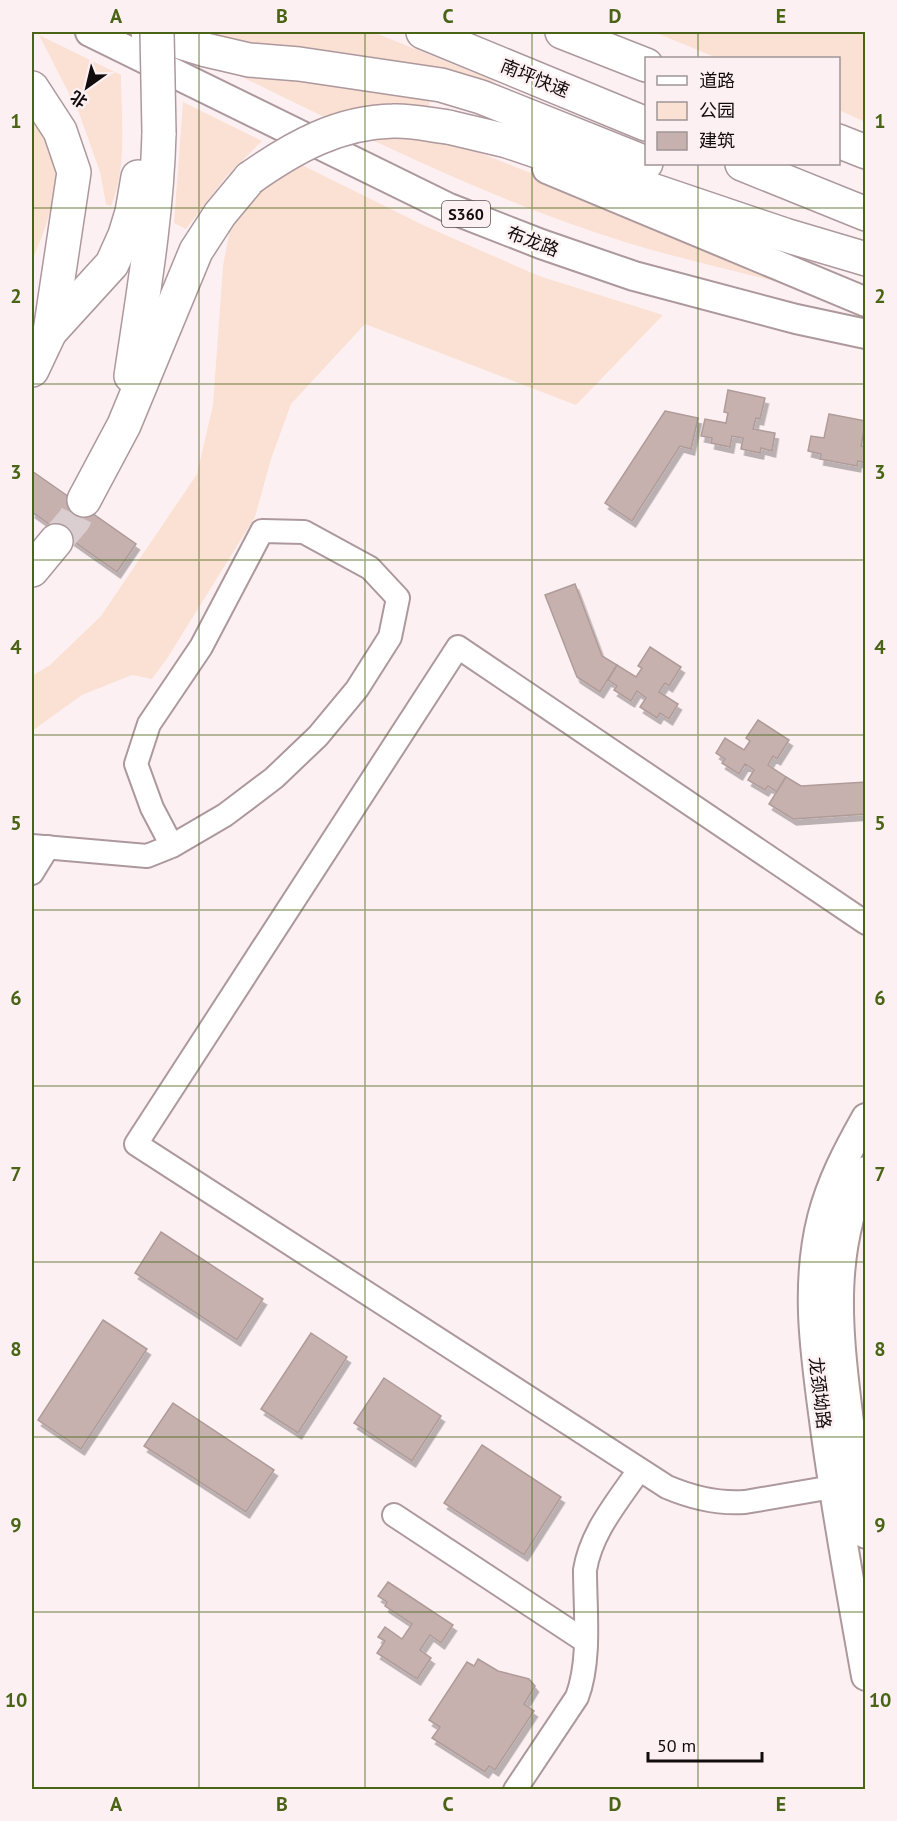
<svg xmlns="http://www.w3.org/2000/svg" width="897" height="1821" viewBox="0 0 897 1821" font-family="'PT Sans','Noto Sans SC',sans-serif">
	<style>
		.green { fill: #fae1d3 }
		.building { fill: #c6b1ae; stroke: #af9b98; stroke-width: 1.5; filter: url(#shadow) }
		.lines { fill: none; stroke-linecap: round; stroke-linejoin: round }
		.highway-tunnel { stroke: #daced0; stroke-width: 33; stroke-dasharray: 33 16; stroke-linecap: butt }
		.minor-casing { stroke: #ac989d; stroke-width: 26 }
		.major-casing { stroke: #ac989d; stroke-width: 32 }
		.highway-casing { stroke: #ac989d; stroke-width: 36 }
		.minor { stroke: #fff; stroke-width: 22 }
		.major { stroke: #fff; stroke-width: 28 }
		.highway { stroke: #fff; stroke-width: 33 }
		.highway-bridge-casing { stroke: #ac989d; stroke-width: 36; stroke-linecap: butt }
		.highway-bridge { stroke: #fff; stroke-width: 33 }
		.grid { fill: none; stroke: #4a6415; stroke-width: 1.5; stroke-opacity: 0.55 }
		.labels { text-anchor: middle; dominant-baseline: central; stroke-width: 5; stroke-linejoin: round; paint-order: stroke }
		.shield { fill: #fdf0f3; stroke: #595052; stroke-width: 1.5 }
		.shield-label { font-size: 16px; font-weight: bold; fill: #130c0d }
		.street-label { font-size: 18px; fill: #130c0d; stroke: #fdf0f3 }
		.neatline { fill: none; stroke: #4a6415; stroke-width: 2 }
		.grid-label { font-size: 20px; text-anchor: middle; font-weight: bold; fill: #4a6415 }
	</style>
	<defs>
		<filter id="shadow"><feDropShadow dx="3.5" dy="6" stdDeviation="0" flood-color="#0004"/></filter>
	</defs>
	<rect width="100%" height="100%" fill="#fdf0f3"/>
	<g class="green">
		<polygon points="182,32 373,32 497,82 306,55"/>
		<polygon points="654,32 865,32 865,122 839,110 838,58 717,58"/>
		<path d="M39 35 121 75C121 118 128 166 111 206L106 204 100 172 79 113Z"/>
		<path d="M236 74 429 97 430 136 455 143 663 225 790 285C736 271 681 259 628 243 492 201 363 136 236 74Z"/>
		<polygon points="183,102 262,141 225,178 186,229 174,223"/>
		<path d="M32 124 42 126C45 131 50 137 52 142 63 180 48 226 32 260Z"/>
		<polygon points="300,164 425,226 539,276 663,315 576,405 365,324 291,404 271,459 255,517 168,657 152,679 132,675 82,695 32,731 32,676 50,665 101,616 197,474 213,405 223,266 230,229 257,191"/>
	</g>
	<g class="building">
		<polygon points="728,390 765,398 760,419 756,418 753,429 775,433 772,451 761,448 760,453 741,449 743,438 732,436 730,447 711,443 712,438 701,436 705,419 726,423 728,413 724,412"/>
		<polygon points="665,411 698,418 691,449 680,446 632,521 605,503"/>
		<polygon points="829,414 866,421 861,446 866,447 866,463 858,461 857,466 820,459 821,454 808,451 811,436 824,438"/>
		<polygon points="32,471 136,544 117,572 32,512"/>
		<polygon points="575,584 602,656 617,665 600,692 577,677 545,595"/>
		<polygon points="650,647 681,667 669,686 665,683 659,692 678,704 669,719 660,713 657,718 640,707 646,698 637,691 631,701 614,690 617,686 608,680 617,665 636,677 642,668 638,666"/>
		<polygon points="758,720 789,740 777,759 773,756 768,765 786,777 777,792 768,786 765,790 748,780 754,770 745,764 739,774 722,763 725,759 716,753 725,738 744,750 750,741 746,738"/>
		<polygon points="786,777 801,786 866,782 866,814 793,819 769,804"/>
		<polygon points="161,1232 263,1299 237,1340 135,1273"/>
		<polygon points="103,1320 147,1349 81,1449 38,1420"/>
		<polygon points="311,1333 347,1357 298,1433 261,1409"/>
		<polygon points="384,1378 441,1416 412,1461 354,1423"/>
		<polygon points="173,1403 274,1470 246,1512 144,1446"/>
		<polygon points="482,1445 561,1497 524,1555 444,1503"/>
		<polygon points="388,1582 453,1625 441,1643 430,1635 420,1650 431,1658 417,1679 377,1653 385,1641 378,1637 385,1627 402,1639 412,1624 385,1606 387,1602 378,1596"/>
		<polygon points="478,1659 498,1671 529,1679 535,1686 524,1704 534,1711 495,1770 489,1766 485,1772 432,1738 440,1727 429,1720 467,1662 474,1666"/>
	</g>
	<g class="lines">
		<polyline class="highway-tunnel" points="56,541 74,520 84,500"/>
		<defs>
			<g id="minor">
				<polyline points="32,846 147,856 172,846 225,815 274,778 318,736 357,689 390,637 398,598 370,568 304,532 262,531 201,647 149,724 136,764 152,808 172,846"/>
				<polyline points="32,873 48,847"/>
				<path d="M850 1484 745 1502C717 1504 693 1498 667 1487L136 1144 458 647 866 923"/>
				<polyline points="394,1515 585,1641"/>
				<path d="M515 1790 577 1697C591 1660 585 1610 585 1570 591 1532 618 1501 639 1470"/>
			</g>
			<g id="major">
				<polyline points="90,32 449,208 541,244 634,276 796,319 866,334"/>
				<polyline points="547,169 866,302"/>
				<path d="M866 1118C848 1150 831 1182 822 1218 805 1285 815 1353 824 1420 835 1506 851 1591 866 1676"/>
				<path d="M866 1171C830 1249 837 1324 847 1406 852 1449 858 1491 866 1534"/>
			</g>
			<g id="highway">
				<polyline points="148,32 206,50 249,60 299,64 441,85 481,97 646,163"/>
				<polyline points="423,32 646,124"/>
				<polyline points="562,32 646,65"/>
				<polyline points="32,88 60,131 74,172 50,332"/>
				<polyline points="448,127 507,141 785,235 866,259"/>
				<polyline points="838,141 866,152"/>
				<polyline points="742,164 866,214"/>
				<polyline points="32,370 50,332 112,264 125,235 132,212 138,177"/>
				<path d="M131 376C143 295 157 215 159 133"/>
				<polyline points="84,500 124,425 196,251 220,214 250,178"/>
				<polyline points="32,570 56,541"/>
			</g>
		</defs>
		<use href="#minor" class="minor-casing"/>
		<use href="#major" class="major-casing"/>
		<use href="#highway" class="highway-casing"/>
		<use href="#minor" class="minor"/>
		<use href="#major" class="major"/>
		<use href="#highway" class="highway"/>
		<defs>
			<g id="highway-bridge">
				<polyline points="157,32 159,133"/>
				<path d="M250 178C294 147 339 122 393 121 411 120 430 125 448 127"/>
			</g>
		</defs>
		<use href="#highway-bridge" class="highway-bridge-casing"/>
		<use href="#highway-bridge" class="highway-bridge"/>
	</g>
	<path class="grid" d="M199 32V1790M365 32V1790M532 32V1790M698 32V58M698 164V1790M32 208H866M32 384H866M32 560H866M32 735H866M32 910H866M32 1086H866M32 1262H866M32 1437H866M32 1612H866"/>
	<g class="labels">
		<rect class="shield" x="442" y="201" width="48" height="26" rx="4.5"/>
		<g class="shield-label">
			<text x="466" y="214">S360</text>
		</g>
		<g class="street-label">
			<text transform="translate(535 78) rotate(22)">南坪快速</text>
			<text transform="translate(533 241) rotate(21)">布龙路</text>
			<text transform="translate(820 1393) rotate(83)">龙颈坳路</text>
		</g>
	</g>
	<rect width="897" height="1821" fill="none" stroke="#fdf0f3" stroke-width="66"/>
	<rect x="645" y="57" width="195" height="108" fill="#fdf0f3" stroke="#9f9597" stroke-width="1.5"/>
	<rect x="657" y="76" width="30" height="9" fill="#ffffff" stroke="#9f9597" stroke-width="1.5"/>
	<text x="699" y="87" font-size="18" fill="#130c0d">道路</text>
	<rect x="657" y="102" width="30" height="18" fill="#fae1d3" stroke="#9f9597" stroke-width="1.5"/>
	<text x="699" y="117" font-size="18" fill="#130c0d">公园</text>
	<rect x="657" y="132" width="30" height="18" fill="#c6b1ae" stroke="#9f9597" stroke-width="1.5"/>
	<text x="699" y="147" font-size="18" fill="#130c0d">建筑</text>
	<g transform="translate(87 87) rotate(214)" stroke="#fdf0f3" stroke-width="4.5" paint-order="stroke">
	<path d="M0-4.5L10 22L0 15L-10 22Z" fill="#130c0d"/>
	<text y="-9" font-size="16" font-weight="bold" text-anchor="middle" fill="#130c0d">北</text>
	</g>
	<path d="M648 1752v9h114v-9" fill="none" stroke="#130c0d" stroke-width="3"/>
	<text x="657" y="1752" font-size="18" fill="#130c0d" stroke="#fdf0f3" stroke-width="4.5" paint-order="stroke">50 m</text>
	<rect x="33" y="33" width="831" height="1755" class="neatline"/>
	<g class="grid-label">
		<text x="116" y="23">A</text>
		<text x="282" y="23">B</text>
		<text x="448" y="23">C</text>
		<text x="615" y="23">D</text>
		<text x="781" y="23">E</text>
		<text x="16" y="128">1</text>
		<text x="880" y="128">1</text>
		<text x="16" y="303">2</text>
		<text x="880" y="303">2</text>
		<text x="16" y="479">3</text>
		<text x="880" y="479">3</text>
		<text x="16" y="654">4</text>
		<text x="880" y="654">4</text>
		<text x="16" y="830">5</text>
		<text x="880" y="830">5</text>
		<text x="16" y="1005">6</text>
		<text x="880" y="1005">6</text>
		<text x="16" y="1181">7</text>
		<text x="880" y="1181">7</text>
		<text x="16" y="1356">8</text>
		<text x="880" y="1356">8</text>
		<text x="16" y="1532">9</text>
		<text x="880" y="1532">9</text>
		<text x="16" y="1707">10</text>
		<text x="880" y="1707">10</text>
		<text x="116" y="1811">A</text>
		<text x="282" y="1811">B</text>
		<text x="448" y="1811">C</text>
		<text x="615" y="1811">D</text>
		<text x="781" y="1811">E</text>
	</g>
</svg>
